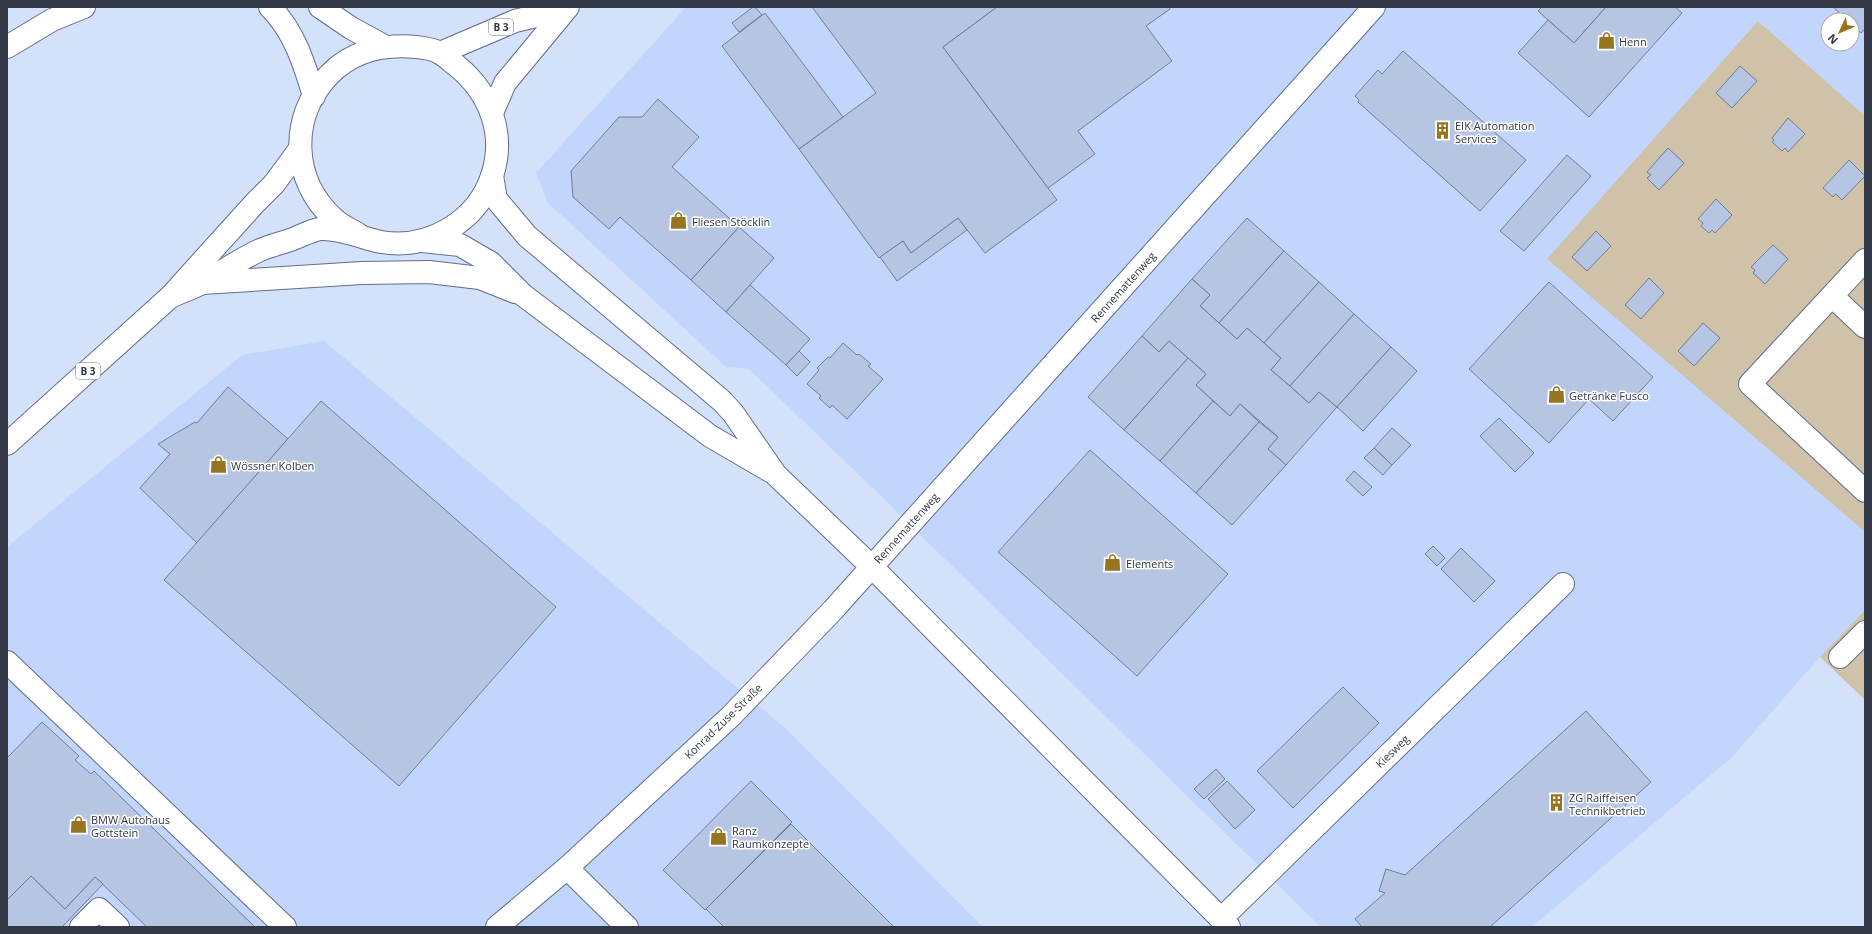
<svg xmlns="http://www.w3.org/2000/svg" width="1872" height="934" viewBox="0 0 1872 934" font-family="'Open Sans',sans-serif">
	<style>
		.built { fill: #c2d6fd; fill-rule: evenodd }
		.green { fill: #cfc2a8 }
		.building { fill: #b6c5e2; stroke: #6e7d9a }
		.lines { fill: none; stroke-linecap: round; stroke-linejoin: round }
		.minor-casing { stroke: #606e8b; stroke-width: 24 }
		.major-casing { stroke: #606e8b; stroke-width: 24 }
		.minor { stroke: #fff; stroke-width: 22 }
		.major { stroke: #fff; stroke-width: 22 }
		.labels { text-anchor: middle; dominant-baseline: central; stroke-width: 3; stroke-linejoin: round; paint-order: stroke }
		.shield { fill: #fff; stroke: #6f737c; stroke-width: 1 }
		.shield-label { font-size: 10px; font-weight: bold; fill: #313744 }
		.poi-label { font-size: 11px; fill: #313744; stroke: #fff; text-anchor: start }
		.street-label { font-size: 11px; fill: #313744; stroke: #fff }
	</style>
	<rect width="100%" height="100%" fill="#d4e1fb"/>
	<g class="built">
		<path d="M686 7H1865V116L1758 21 1765 445 1865 532V610L1820 657 1732 757 1532 927H1321L854 470 749 369 726 367 548 203 536 173ZM1828 20H1852V44H1828Z"/>
		<polygon points="324,341 784,727 983,927 7,927 7,547 242,355"/>
	</g>
	<g class="green">
		<polygon points="1758,21 1865,116 1865,532 1547,259"/>
		<polygon points="1865,610 1865,700 1820,657"/>
	</g>
	<g class="building">
		<polygon points="753,7 755,7 762,15 739,32 732,23"/>
		<polygon points="812,7 997,7 943,47 1057,200 985,253 958,218 911,253 903,241 879,258 799,149 876,93"/>
		<polygon points="997,7 1169,7 1170,9 1146,26 1172,61 1078,131 1095,154 1048,188 943,47"/>
		<polygon points="1542,7 1606,7 1574,43 1538,11"/>
		<polygon points="1606,7 1675,7 1682,13 1589,117 1518,53 1548,20 1574,43"/>
		<polygon points="1833,7 1865,7 1865,29 1861,33 1852,24 1852,20 1847,20"/>
		<polygon points="765,13 843,117 799,149 722,46"/>
		<polygon points="1403,51 1526,160 1480,211 1358,102 1359,100 1355,96 1378,70 1382,74"/>
		<polygon points="1740,66 1757,81 1732,108 1716,93"/>
		<polygon points="658,99 699,137 672,167 739,227 691,280 620,217 609,229 573,197 571,171 619,117 642,117"/>
		<polygon points="1788,118 1805,134 1788,152 1785,148 1782,151 1772,142 1774,140 1772,138"/>
		<polygon points="1668,148 1684,163 1659,190 1647,178 1651,175 1647,172"/>
		<polygon points="1567,155 1591,176 1524,251 1500,231"/>
		<polygon points="1849,160 1865,176 1842,200 1836,194 1833,197 1823,188"/>
		<polygon points="1716,199 1732,215 1715,233 1712,230 1709,233 1701,226 1703,223 1698,219"/>
		<polygon points="958,218 967,230 897,281 880,257 903,241 911,253"/>
		<polygon points="1247,218 1284,251 1219,323 1200,306 1210,295 1192,279"/>
		<polygon points="739,227 774,258 726,312 691,280"/>
		<polygon points="1596,231 1611,246 1587,271 1572,257"/>
		<polygon points="1773,245 1788,259 1765,284 1753,273 1755,270 1751,267"/>
		<polygon points="1284,251 1319,282 1264,343 1247,328 1237,339 1219,323"/>
		<polygon points="1649,278 1664,293 1641,319 1625,305"/>
		<polygon points="1192,279 1210,295 1200,306 1237,339 1247,328 1281,358 1271,370 1290,386 1309,403 1319,392 1337,407 1286,465 1268,449 1278,437 1240,404 1230,416 1196,385 1206,374 1169,341 1159,352 1142,336"/>
		<polygon points="1319,282 1354,314 1290,386 1271,370 1281,358 1264,343"/>
		<polygon points="1549,282 1653,377 1613,421 1589,399 1549,443 1469,369"/>
		<polygon points="750,285 810,339 786,365 726,312"/>
		<polygon points="1354,314 1391,347 1337,407 1319,392 1309,403 1290,386"/>
		<polygon points="1703,323 1720,338 1694,366 1678,351"/>
		<polygon points="1142,336 1159,352 1169,341 1188,358 1124,430 1088,397"/>
		<polygon points="843,343 857,355 859,354 871,364 868,366 883,379 847,419 832,405 830,408 819,398 821,396 807,384 819,370 817,368 828,357 830,358"/>
		<polygon points="1391,347 1417,371 1363,431 1337,407"/>
		<polygon points="799,351 810,362 797,376 786,365"/>
		<polygon points="1188,358 1206,374 1196,385 1213,401 1160,461 1124,430"/>
		<polygon points="228,387 288,439 197,543 140,488 170,454 158,444 195,422 197,423"/>
		<polygon points="321,401 556,607 399,786 164,580"/>
		<polygon points="1213,401 1230,416 1240,404 1259,422 1196,493 1160,461"/>
		<polygon points="1499,418 1534,453 1515,472 1480,436"/>
		<polygon points="1259,422 1278,437 1268,449 1286,465 1232,525 1196,493"/>
		<polygon points="1392,428 1411,445 1392,465 1374,448"/>
		<polygon points="1374,448 1392,465 1383,475 1364,458"/>
		<polygon points="1090,450 1228,574 1137,676 998,552"/>
		<polygon points="1354,471 1372,487 1363,496 1346,480"/>
		<polygon points="1433,546 1445,558 1437,566 1425,554"/>
		<polygon points="1461,548 1495,581 1474,602 1441,569"/>
		<polygon points="1343,687 1379,723 1293,808 1257,771"/>
		<polygon points="1586,711 1651,782 1490,927 1362,927 1355,919 1385,893 1379,891 1386,869 1405,875"/>
		<polygon points="42,722 79,756 75,760 91,774 94,771 255,927 147,927 95,877 65,909 31,876 7,900 7,758"/>
		<polygon points="1216,769 1225,779 1204,799 1194,789"/>
		<polygon points="751,781 792,822 705,910 663,870"/>
		<polygon points="1227,781 1255,810 1235,829 1208,799"/>
		<polygon points="791,824 894,927 724,927 706,909"/>
		<polygon points="31,876 65,909 95,877 103,884 62,927 7,927 7,900"/>
	</g>
	<g class="lines">
		<defs>
			<g id="minor">
				<path d="M270 7C294 31 304 63 314 96"/>
				<polyline points="320,7 351,28 386,47"/>
				<polyline points="7,47 52,20 84,7"/>
				<polyline points="492,176 496,199 527,236 722,401 733,413 776,475 872,567 1229,927"/>
				<polyline points="422,241 460,245 491,263 523,295 710,436 770,471"/>
				<polyline points="1865,260 1750,384 1865,491"/>
				<polyline points="202,283 362,273 429,272 480,278 515,292"/>
				<polyline points="1832,296 1865,327"/>
				<polyline points="1840,657 1865,632"/>
				<polyline points="7,662 285,927"/>
				<polyline points="567,868 627,927"/>
				<polyline points="1221,919 1563,584"/>
				<polyline points="81,927 99,909 118,927"/>
				<polyline points="497,927 567,868 731,716 833,610 1374,7"/>
			</g>
			<g id="major">
				<polyline points="440,53 515,21 565,9"/>
				<polyline points="492,113 505,83 568,7"/>
				<path d="M170 297C181 292 193 288 204 282 222 272 239 260 258 251 269 246 282 243 293 239 301 236 312 230 320 229 340 228 362 238 381 242 428 250 477 222 492 176 506 134 490 93 457 66 451 62 446 56 440 53 434 49 424 48 416 47 384 44 352 51 329 75 289 117 291 180 334 219 340 225 350 229 358 234"/>
				<polyline points="7,444 170,297 254,204 274,184 299,150"/>
			</g>
		</defs>
		<use href="#minor" class="minor-casing"/>
		<use href="#major" class="major-casing"/>
		<use href="#minor" class="minor"/>
		<use href="#major" class="major"/>
	</g>
	<defs>
		<symbol id="shop-bare" viewBox="-9 -9 18 18"><path d="M-5-2.5h2.3a2.7 3.5 0 0 1 5.4 0H5L5.5 6h-11ZM-1.5-2.5h3a1.5 2.3 0 0 0-3 0Z" fill="#97741e" stroke="#fff" stroke-width="2.5" paint-order="stroke"/></symbol>
		<symbol id="building-bare" viewBox="-9 -9 18 18"><path d="M-4-6H4V6H1V3H-1V6H-4ZM-2.5-4.3h1.7v1.8h-1.7ZM.8-4.3h1.7v1.8H.8ZM-2.5-1h1.7V.8h-1.7ZM.8-1h1.7V.8H.8Z" fill="#97741e" stroke="#fff" stroke-width="2.5" paint-order="stroke"/></symbol>
	</defs>
	<g fill-rule="evenodd">
		<use href="#shop-bare" x="1594" y="28" width="25" height="25"/>
		<use href="#building-bare" x="1430" y="118" width="25" height="25"/>
		<use href="#shop-bare" x="666" y="208" width="25" height="25"/>
		<use href="#shop-bare" x="1544" y="382" width="25" height="25"/>
		<use href="#shop-bare" x="206" y="452" width="25" height="25"/>
		<use href="#shop-bare" x="1100" y="550" width="25" height="25"/>
		<use href="#building-bare" x="1544" y="790" width="25" height="25"/>
		<use href="#shop-bare" x="66" y="812" width="25" height="25"/>
		<use href="#shop-bare" x="706" y="824" width="25" height="25"/>
	</g>
	<g class="labels">
		<g class="shield">
			<rect x="489" y="19" width="24" height="16" rx="3"/>
			<rect x="76" y="363" width="24" height="16" rx="3"/>
		</g>
		<g class="shield-label">
			<text x="501" y="27">B 3</text>
			<text x="88" y="371">B 3</text>
		</g>
		<g class="poi-label">
			<text x="1619" y="41">Henn</text>
			<text x="1455" y="125">EIK Automation<tspan x="1455" dy="13">Services</tspan></text>
			<text x="692" y="221">Fliesen Stöcklin</text>
			<text x="1569" y="395">Getränke Fusco</text>
			<text x="231" y="465">Wössner Kolben</text>
			<text x="1126" y="563">Elements</text>
			<text x="1569" y="797">ZG Raiffeisen<tspan x="1569" dy="13">Technikbetrieb</tspan></text>
			<text x="91" y="819">BMW Autohaus<tspan x="91" dy="13">Gottstein</tspan></text>
			<text x="732" y="830">Ranz<tspan x="732" dy="13">Raumkonzepte</tspan></text>
		</g>
		<g class="street-label">
			<text transform="translate(1123 287) rotate(-48)">Rennemattenweg</text>
			<text transform="translate(906 528) rotate(-48)">Rennemattenweg</text>
			<text transform="translate(723 721) rotate(-44)">Konrad-Zuse-Straße</text>
			<text transform="translate(1392 751) rotate(-44)">Kiesweg</text>
		</g>
	</g>
	<rect width="1872" height="934" fill="none" stroke="#313744" stroke-width="16"/>
	<g transform="translate(1840 32) rotate(226)"><circle r="19" fill="#ffffff" stroke="#adafb4"/>
	<path d="M0-3L7 15L0 10L-7 15Z" fill="#97741e"/>
	<text y="-6" font-size="11" font-weight="bold" text-anchor="middle" fill="#313744">N</text>
	</g>
</svg>
